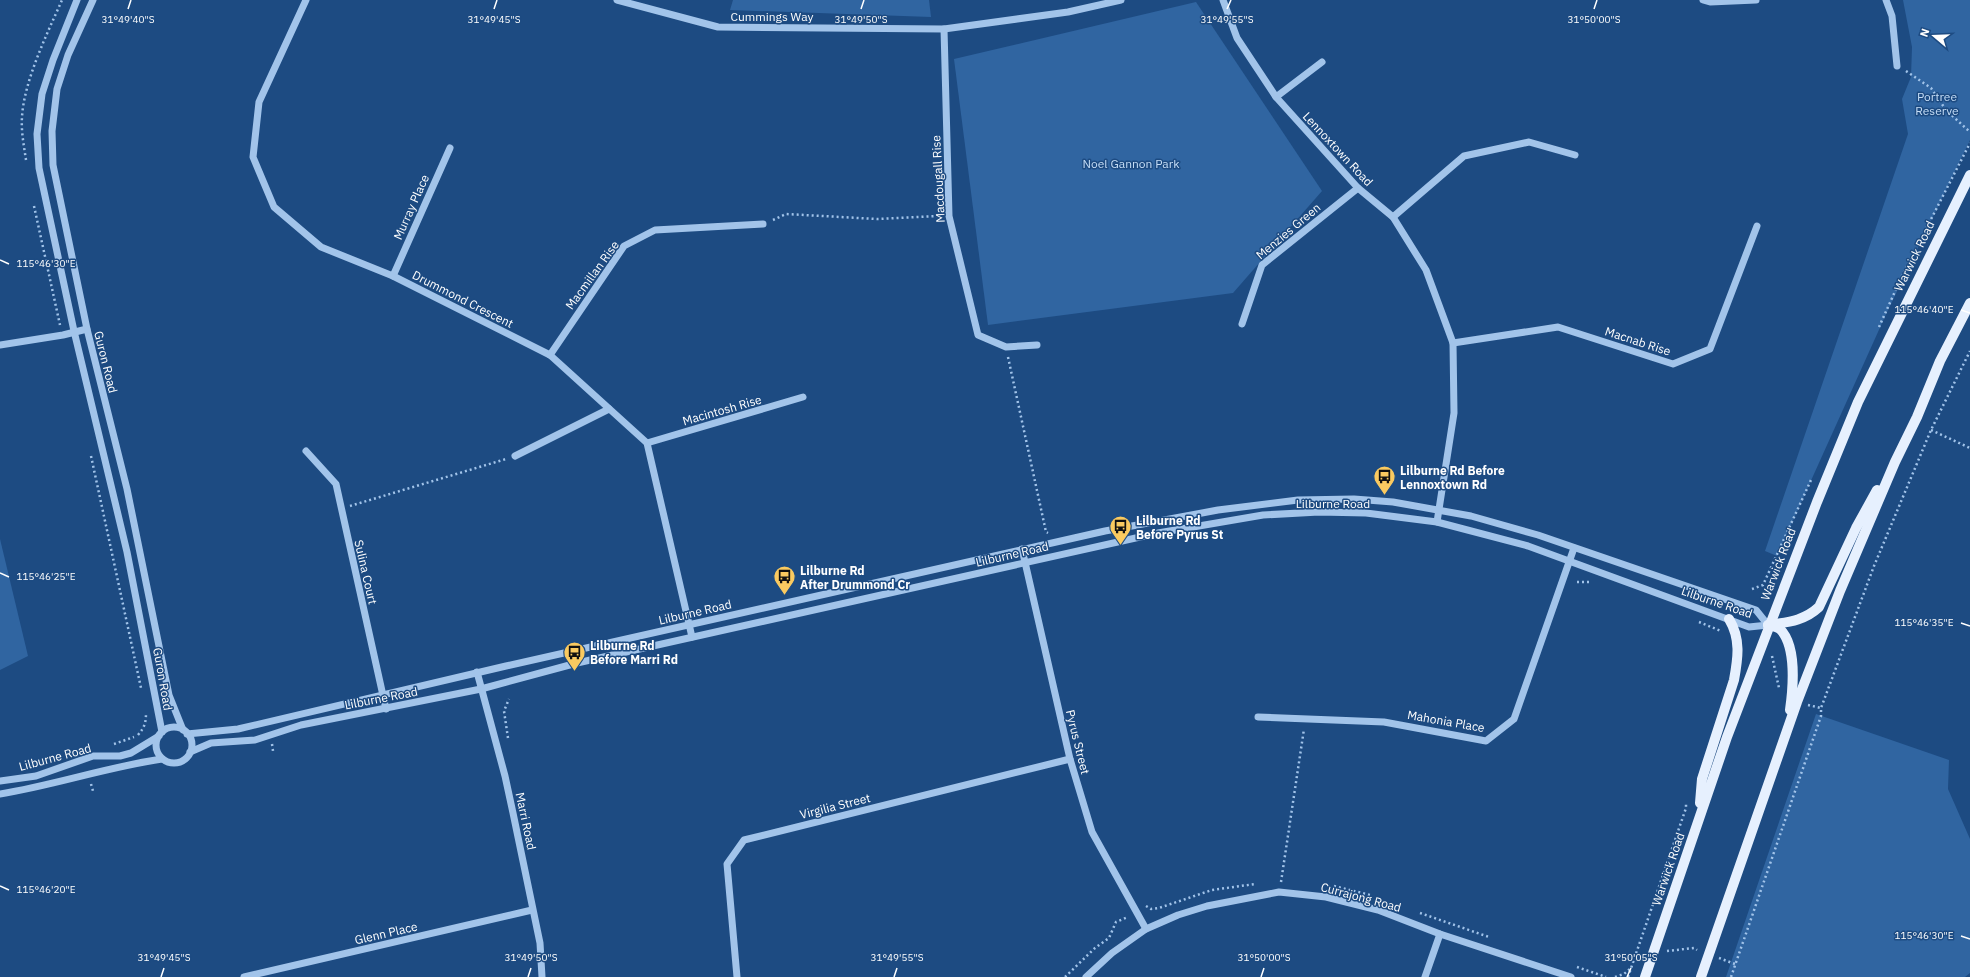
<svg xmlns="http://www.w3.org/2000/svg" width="1970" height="977" viewBox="0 0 1970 977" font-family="'IBM Plex Sans',sans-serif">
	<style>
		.green { fill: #3065a1 }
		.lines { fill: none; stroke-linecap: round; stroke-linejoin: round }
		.path { stroke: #a2c4ea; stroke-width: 2.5; stroke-dasharray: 2 3; stroke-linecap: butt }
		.minor { stroke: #a2c4ea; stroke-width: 7 }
		.major { stroke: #e6f0fe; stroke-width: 10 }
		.ticks { fill: none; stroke: #fff; stroke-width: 1.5 }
		.labels { text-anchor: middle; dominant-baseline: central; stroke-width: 3; stroke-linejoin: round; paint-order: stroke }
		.street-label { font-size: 12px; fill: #fff; stroke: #1d4b82 }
		.park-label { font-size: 12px; fill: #c6def7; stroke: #1d4b82 }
		.poi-label { font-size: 12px; font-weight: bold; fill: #fff; stroke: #1d4b82; text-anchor: start }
		.ticks-label { font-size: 10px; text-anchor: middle; fill: #fff; stroke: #1d4b82; stroke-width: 3; stroke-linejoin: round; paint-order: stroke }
	</style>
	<rect width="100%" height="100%" fill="#1d4b82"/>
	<g class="green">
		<polygon points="733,0 929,0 931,17 730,10"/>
		<polygon points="1903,0 1970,0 1970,140 1887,312 1777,556 1765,551 1908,134 1902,99 1911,77 1912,47"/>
		<polygon points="1196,2 1322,191 1233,293 988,325 954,59"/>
		<polygon points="0,539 28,656 0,670"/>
		<polygon points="1816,714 1949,760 1948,789 1970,839 1970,973 1965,977 1726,977"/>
	</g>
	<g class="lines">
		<g class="path">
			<polyline points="1906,71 1931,88 1946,110 1970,132"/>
			<path d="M26 160C24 146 21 132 22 117 24 81 47 34 62 0"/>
			<polyline points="34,206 60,325"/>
			<polyline points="773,220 786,214 877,219 939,216"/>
			<polyline points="1879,327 1902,276 1970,143"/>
			<polyline points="1008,357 1046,532 1048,533"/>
			<polyline points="1931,430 1970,448"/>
			<polyline points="91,456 141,688"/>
			<polyline points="350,506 506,459"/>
			<polyline points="1577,582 1592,582"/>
			<polyline points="1752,589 1763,585 1811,480"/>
			<polyline points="1699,622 1721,631"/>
			<polyline points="1772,656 1779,688"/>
			<polyline points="1808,705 1821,708"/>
			<path d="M138 735C145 727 146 722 146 712"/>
			<polyline points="508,738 504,711 509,699"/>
			<polyline points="114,744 134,737"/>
			<polyline points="272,744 273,751"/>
			<polyline points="91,784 93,791"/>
			<polyline points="1281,882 1304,729"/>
			<polyline points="1334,886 1370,895"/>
			<polyline points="1146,906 1151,909 1159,908 1212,890 1255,884"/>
			<polyline points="1420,913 1489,937"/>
			<polyline points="1667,951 1694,948 1697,950"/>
			<polyline points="1719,958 1735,964"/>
			<polyline points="1577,967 1606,977"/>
			<polyline points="1065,977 1095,948 1109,938 1116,922 1128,917"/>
			<polyline points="1615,977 1624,974 1631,968"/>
			<polyline points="1628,977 1686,808 1686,802"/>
			<polyline points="1731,977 1821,716 1821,708 1874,566 1931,430 1970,351"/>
		</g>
		<g class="minor">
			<polyline points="77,0 53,60 42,94 37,134 39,168 74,331 127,552 162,732"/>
			<polyline points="93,0 68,55 57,89 52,131 53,165 87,329 127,489 169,695 183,730"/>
			<polyline points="306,0 259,102 253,157 274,207 321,247 393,276 550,355 647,443 692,637"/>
			<polyline points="617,0 718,27 944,29 1068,12 1121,0"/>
			<polyline points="1223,0 1237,38 1276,97 1358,188 1393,217 1426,270 1453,343 1454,413 1437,522"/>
			<polyline points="1703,0 1710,2 1756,0"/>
			<polyline points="1886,0 1892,16 1897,66"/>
			<polyline points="944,29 949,216 978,335 1006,347 1037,345"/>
			<polyline points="1276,97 1322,62"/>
			<polyline points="1393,217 1464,156 1529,142 1575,155"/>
			<polyline points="393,276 450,148"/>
			<polyline points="1242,324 1262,265 1358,188"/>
			<polyline points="1453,343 1558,327 1673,364 1710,349 1757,226"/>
			<polyline points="0,345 63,335 87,329"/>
			<polyline points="550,355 624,246 655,230 763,224"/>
			<polyline points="647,443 803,397"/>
			<polyline points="306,451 336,484 386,709"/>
			<polyline points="515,456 609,409"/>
			<polyline points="1022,549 1070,759 1092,832 1146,929"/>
			<polyline points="477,672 505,776 513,813 540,943 542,977"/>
			<polyline points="1258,717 1384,722 1486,741 1514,719 1574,548"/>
			<circle cx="174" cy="745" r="18"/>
			<polyline points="187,734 238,729 506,666 1105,531 1218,510 1298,500 1354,499 1393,502 1471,516 1538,535 1756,610 1768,625"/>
			<polyline points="190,752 211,743 255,740 301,725 481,689 577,663 1158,533 1263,515 1319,512 1366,513 1437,522 1528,546 1749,627 1768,625"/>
			<polyline points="0,781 36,776 93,756 120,756 131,753 159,736"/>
			<path d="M0 794C55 785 107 767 162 759"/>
			<polyline points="244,977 532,910"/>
			<polyline points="737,977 727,864 744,840 1070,759"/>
			<polyline points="1086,977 1112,953 1146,929 1178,915 1207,906 1279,892 1326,897 1378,910 1440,934 1571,977"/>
			<polyline points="1425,977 1440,934"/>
		</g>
		<g class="major">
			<path d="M1768 625C1788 622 1804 621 1819 607L1856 528 1877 490"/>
			<path d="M1768 625C1772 626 1777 627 1780 629 1797 646 1793 689 1790 710"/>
			<path d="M1700 803 1702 779 1734 680C1738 658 1741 639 1729 619"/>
			<polyline points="1645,977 1727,737 1817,502 1858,402 1970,175"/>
			<polyline points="1701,977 1797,702 1840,591 1895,462 1917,417 1940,361 1970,303"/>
		</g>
	</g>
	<path class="ticks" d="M128 9 131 0M494 9 497 0M861 9 864 0M1227 9 1231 0M1594 9 1597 0M0 260 9 264M1961 310 1970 313M0 573 9 577M1961 623 1970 626M0 886 9 890M1961 936 1970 939M161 977 164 968M528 977 531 968M894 977 897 968M1261 977 1264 968M1627 977 1631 968"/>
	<defs>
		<symbol id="bus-pin" viewBox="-11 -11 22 30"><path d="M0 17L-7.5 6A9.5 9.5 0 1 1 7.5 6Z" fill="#faca60" stroke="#1d4b82"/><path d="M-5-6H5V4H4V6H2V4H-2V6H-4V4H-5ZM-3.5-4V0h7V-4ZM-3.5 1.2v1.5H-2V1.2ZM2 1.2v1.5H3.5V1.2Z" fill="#111"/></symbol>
	</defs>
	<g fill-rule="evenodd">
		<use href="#bus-pin" x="1372" y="464" width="25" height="34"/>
		<use href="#bus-pin" x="1108" y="514" width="25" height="34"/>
		<use href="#bus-pin" x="772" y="564" width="25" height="34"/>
		<use href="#bus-pin" x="562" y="640" width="25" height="34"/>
	</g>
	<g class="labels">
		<g class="street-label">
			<text x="772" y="16">Cummings Way</text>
			<text transform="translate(1338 149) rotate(47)">Lennoxtown Road</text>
			<text transform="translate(938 179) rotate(-93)">Macdougall Rise</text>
			<text transform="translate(411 207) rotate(-66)">Murray Place</text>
			<text transform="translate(1288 231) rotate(-40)">Menzies Green</text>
			<text transform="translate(1914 256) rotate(-64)">Warwick Road</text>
			<text transform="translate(592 275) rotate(-54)">Macmillan Rise</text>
			<text transform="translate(463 299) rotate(27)">Drummond Crescent</text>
			<text transform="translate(1638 341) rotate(18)">Macnab Rise</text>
			<text transform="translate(106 362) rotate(76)">Guron Road</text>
			<text transform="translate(722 410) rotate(-16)">Macintosh Rise</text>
			<text x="1333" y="503">Lilburne Road</text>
			<text transform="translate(1012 554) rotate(-13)">Lilburne Road</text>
			<text transform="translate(1778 564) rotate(-69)">Warwick Road</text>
			<text transform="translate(366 572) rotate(77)">Sulina Court</text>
			<text transform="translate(1717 602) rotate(19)">Lilburne Road</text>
			<text transform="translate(695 612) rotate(-13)">Lilburne Road</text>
			<text transform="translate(163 679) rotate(80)">Guron Road</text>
			<text transform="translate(381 698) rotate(-11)">Lilburne Road</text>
			<text transform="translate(1446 721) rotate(10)">Mahonia Place</text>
			<text transform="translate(1078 742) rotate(76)">Pyrus Street</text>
			<text transform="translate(55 757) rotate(-15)">Lilburne Road</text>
			<text transform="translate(835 806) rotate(-14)">Virgilia Street</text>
			<text transform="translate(526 821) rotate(78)">Marri Road</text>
			<text transform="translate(1668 869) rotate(-71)">Warwick Road</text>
			<text transform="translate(1361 897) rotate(15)">Currajong Road</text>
			<text transform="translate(386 933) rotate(-13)">Glenn Place</text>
		</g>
		<g class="park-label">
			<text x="1937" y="96">Portree<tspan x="1937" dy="14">Reserve</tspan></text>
			<text x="1131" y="163">Noel Gannon Park</text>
		</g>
		<g class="poi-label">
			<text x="1400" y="470">Lilburne Rd Before<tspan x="1400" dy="14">Lennoxtown Rd</tspan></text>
			<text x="1136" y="520">Lilburne Rd<tspan x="1136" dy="14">Before Pyrus St</tspan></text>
			<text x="800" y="570">Lilburne Rd<tspan x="800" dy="14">After Drummond Cr</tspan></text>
			<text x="590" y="645">Lilburne Rd<tspan x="590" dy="14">Before Marri Rd</tspan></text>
		</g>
	</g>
	<g class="ticks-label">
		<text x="128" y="23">31°49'40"S</text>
		<text x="494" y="23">31°49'45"S</text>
		<text x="861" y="23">31°49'50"S</text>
		<text x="1227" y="23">31°49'55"S</text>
		<text x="1594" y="23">31°50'00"S</text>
		<text x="46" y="267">115°46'30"E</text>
		<text x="1924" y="313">115°46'40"E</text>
		<text x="46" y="580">115°46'25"E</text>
		<text x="1924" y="626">115°46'35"E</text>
		<text x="46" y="893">115°46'20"E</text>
		<text x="1924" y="939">115°46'30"E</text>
		<text x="164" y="961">31°49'45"S</text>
		<text x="531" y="961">31°49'50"S</text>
		<text x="897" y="961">31°49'55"S</text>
		<text x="1264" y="961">31°50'00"S</text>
		<text x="1631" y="961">31°50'05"S</text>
	</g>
	<g transform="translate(1934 36) rotate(289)" stroke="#1d4b82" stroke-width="3" paint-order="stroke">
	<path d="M0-3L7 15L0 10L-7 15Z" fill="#ffffff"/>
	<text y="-6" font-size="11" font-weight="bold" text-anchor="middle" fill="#ffffff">N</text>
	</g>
</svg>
